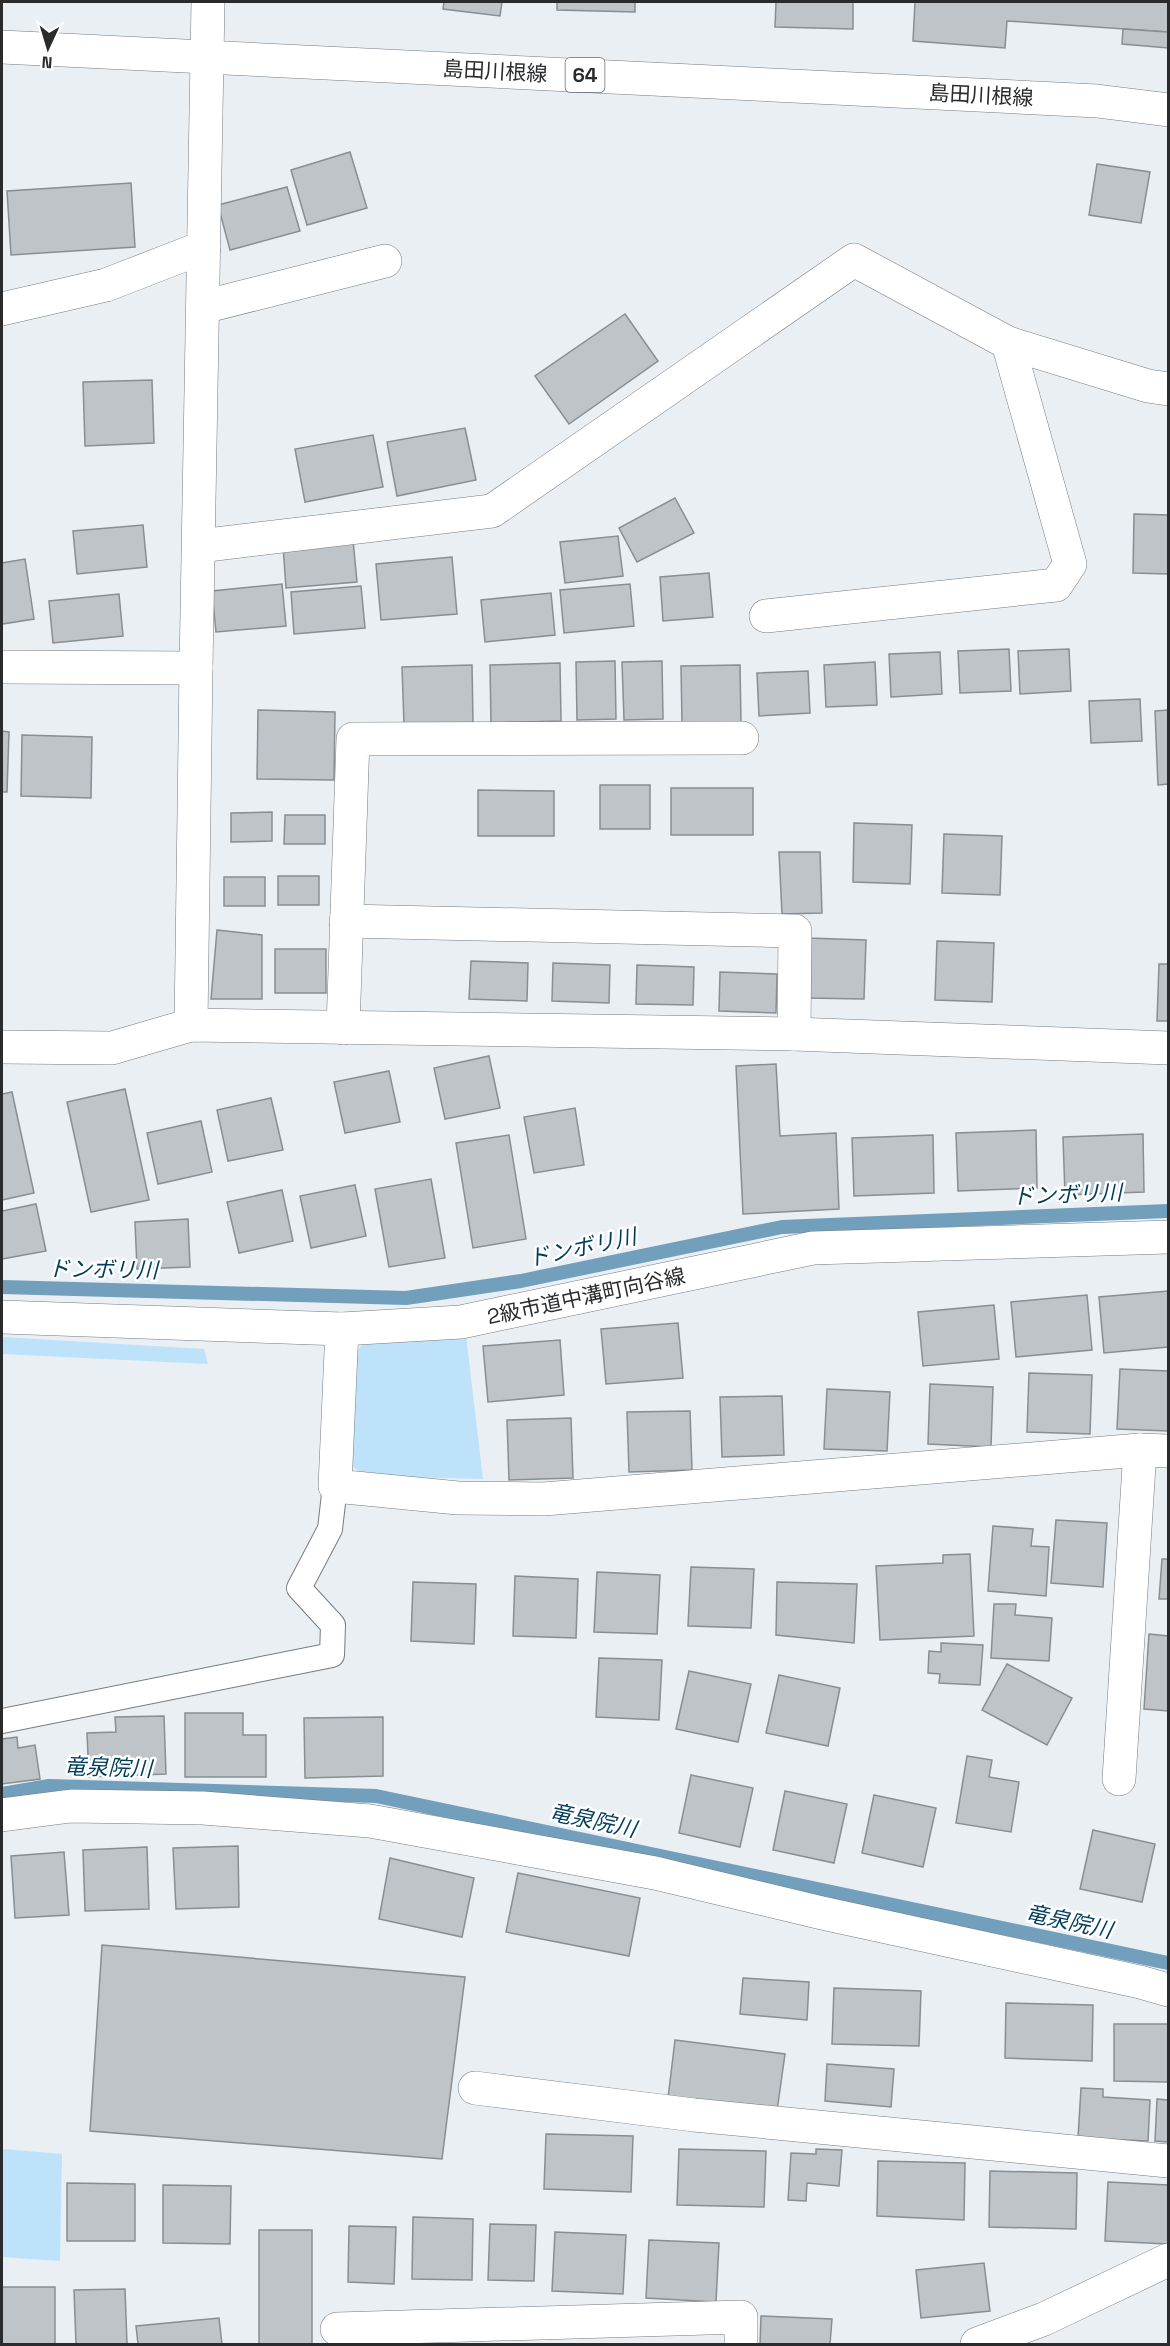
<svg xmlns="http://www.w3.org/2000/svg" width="1170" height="2346" viewBox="0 0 1170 2346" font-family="'Space Grotesk','Noto Sans JP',sans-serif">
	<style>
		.green { fill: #bde2fa }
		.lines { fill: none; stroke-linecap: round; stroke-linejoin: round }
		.stream { stroke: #719fbc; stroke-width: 14 }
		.building { fill: #bec4c8; stroke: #888e92; stroke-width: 1.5 }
		.service-casing { stroke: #767b7f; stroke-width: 26 }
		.minor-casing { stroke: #767b7f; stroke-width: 34 }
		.tertiary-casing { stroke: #767b7f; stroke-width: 34 }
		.primary-casing { stroke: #767b7f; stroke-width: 34 }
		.service { stroke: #fff; stroke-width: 24 }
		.minor { stroke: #fff; stroke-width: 33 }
		.tertiary { stroke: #fff; stroke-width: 33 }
		.primary { stroke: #fff; stroke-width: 33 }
		.labels { text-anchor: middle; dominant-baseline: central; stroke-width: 5; stroke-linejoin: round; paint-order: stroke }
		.shield { fill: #fff; stroke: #696b6c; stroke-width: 1.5 }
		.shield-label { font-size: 20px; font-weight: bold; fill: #292b2d }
		.street-label { font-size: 21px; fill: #292b2d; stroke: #fff }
		.water-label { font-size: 22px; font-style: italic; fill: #003d5b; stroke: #fff }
	</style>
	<rect width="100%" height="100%" fill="#e9eff3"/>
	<g class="green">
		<polygon points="466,1336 483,1479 364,1476 349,1463 353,1355 366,1341"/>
		<polygon points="2,1337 204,1349 208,1364 2,1354"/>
		<polygon points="2,2149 62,2154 60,2261 2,2257"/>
	</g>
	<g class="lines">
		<g class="stream">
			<polyline points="2,1287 406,1298 521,1281 782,1227 1168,1211"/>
			<polyline points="2,1794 49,1786 376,1796 1168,1963"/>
		</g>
	</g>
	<g class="building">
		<polygon points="444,2 502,2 500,16 443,9"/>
		<polygon points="557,2 635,2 635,12 557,10"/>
		<polygon points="776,2 853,2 853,29 775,27"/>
		<polygon points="915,2 1168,2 1168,32 1007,21 1005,48 913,41"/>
		<polygon points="1123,29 1168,32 1168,48 1122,44"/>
		<polygon points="350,152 367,208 307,225 291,170"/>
		<polygon points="1097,164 1150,172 1141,223 1089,215"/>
		<polygon points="131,183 135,247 11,255 7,191"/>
		<polygon points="287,187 300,231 230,250 218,205"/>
		<polygon points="625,314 658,361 569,424 535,376"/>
		<polygon points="152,380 154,443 85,446 83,382"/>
		<polygon points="465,428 476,480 397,496 387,442"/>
		<polygon points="373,435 383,487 305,502 295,449"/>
		<polygon points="675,498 694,533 637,562 619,528"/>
		<polygon points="1134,514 1168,515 1168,574 1133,573"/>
		<polygon points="143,525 147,567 77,574 73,531"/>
		<polygon points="618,536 623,576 565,583 560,542"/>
		<polygon points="353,540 357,582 286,588 283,546"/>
		<polygon points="452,557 457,614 381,620 376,564"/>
		<polygon points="25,559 34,619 2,624 2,563"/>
		<polygon points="709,573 713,617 663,621 660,577"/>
		<polygon points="282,584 286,626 216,632 212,591"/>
		<polygon points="630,584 634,626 564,633 560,590"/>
		<polygon points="361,586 365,628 294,634 291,592"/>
		<polygon points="551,593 555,635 485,642 481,600"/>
		<polygon points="119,594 123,636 53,643 49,601"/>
		<polygon points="1009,649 1011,691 960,693 958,651"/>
		<polygon points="1069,649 1071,691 1020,694 1018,651"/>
		<polygon points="940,652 942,694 891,697 889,654"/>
		<polygon points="615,661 616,719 577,720 576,662"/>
		<polygon points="662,661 663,719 624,720 622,662"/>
		<polygon points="875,662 877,705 826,707 824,665"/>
		<polygon points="560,663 561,721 491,723 490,665"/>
		<polygon points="472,665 473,723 404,725 402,667"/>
		<polygon points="740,665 741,723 682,724 681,666"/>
		<polygon points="808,671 810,713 759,716 757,673"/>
		<polygon points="1140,699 1142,741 1091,743 1089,701"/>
		<polygon points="258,710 335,712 334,780 257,779"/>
		<polygon points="1168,710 1168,784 1158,785 1155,711"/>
		<polygon points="2,731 9,732 7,792 2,792"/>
		<polygon points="22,735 92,737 91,798 21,796"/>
		<rect x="600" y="785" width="50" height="44"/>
		<rect x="671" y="788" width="82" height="47"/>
		<polygon points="478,790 554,791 554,836 478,836"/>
		<polygon points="272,812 272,841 231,842 231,813"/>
		<polygon points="285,815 325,815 325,844 284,844"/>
		<polygon points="854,823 912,825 910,884 853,882"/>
		<polygon points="944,834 1002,836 1000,895 942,893"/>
		<polygon points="779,852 820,852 822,913 782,914"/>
		<rect x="278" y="876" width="41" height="29"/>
		<rect x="224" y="877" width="41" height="29"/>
		<polygon points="217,930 262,935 262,999 211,999"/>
		<polygon points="808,938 866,940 864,999 806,998"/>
		<polygon points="937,941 994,943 992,1002 935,1000"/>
		<rect x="275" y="949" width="51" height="44"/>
		<polygon points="471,961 528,963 527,1001 469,999"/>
		<polygon points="553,963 610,965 609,1003 552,1001"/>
		<polygon points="1159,964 1168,964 1168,1021 1157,1021"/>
		<polygon points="637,965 694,967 693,1005 636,1004"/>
		<polygon points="720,972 777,974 776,1013 719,1011"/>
		<polygon points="489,1056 500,1108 445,1119 434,1068"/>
		<polygon points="776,1064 780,1136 836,1133 839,1209 743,1214 736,1066"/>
		<polygon points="389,1071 400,1122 345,1133 334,1082"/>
		<polygon points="125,1089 149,1200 91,1212 67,1102"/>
		<polygon points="12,1092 34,1193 2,1200 2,1094"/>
		<polygon points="271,1098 283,1150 228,1161 217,1110"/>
		<polygon points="575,1108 584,1165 534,1173 524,1117"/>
		<polygon points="201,1121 212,1172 158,1184 147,1133"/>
		<polygon points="1036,1130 1037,1188 958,1191 956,1133"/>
		<polygon points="1143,1134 1144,1192 1065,1195 1063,1137"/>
		<polygon points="509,1135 526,1239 473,1248 456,1143"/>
		<polygon points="933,1135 934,1193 854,1196 852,1138"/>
		<polygon points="431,1179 445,1258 389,1267 375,1189"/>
		<polygon points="355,1185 366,1236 311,1248 300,1196"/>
		<polygon points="282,1190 293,1241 239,1253 227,1202"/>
		<polygon points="36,1204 46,1251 2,1259 2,1211"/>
		<polygon points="188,1219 190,1267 137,1269 135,1222"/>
		<polygon points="1168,1291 1168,1347 1104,1353 1099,1297"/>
		<polygon points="1087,1295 1092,1350 1016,1357 1011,1302"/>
		<polygon points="994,1305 999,1359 923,1366 918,1312"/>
		<polygon points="678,1323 683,1378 606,1384 601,1329"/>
		<polygon points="560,1340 564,1395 488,1402 483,1346"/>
		<polygon points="1120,1369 1168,1371 1168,1431 1117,1429"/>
		<polygon points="1029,1373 1092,1375 1090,1434 1027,1432"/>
		<polygon points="930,1384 993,1387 991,1447 928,1444"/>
		<polygon points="827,1389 890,1392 887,1451 824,1449"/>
		<polygon points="782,1396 784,1455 722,1457 720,1397"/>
		<polygon points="690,1411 692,1470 629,1472 627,1412"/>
		<polygon points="571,1418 573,1478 509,1480 507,1420"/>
		<polygon points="1056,1520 1107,1523 1103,1587 1051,1583"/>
		<polygon points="993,1526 1033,1529 1031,1546 1049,1547 1046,1596 988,1591"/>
		<polygon points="970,1554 974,1636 880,1640 876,1566 943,1563 943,1555"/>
		<polygon points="1168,1557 1168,1599 1159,1599 1162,1559 1168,1559"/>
		<polygon points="691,1567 754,1569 751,1628 688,1626"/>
		<polygon points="597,1572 660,1575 657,1634 594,1632"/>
		<polygon points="515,1576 578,1579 576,1638 513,1636"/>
		<polygon points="413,1582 476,1584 474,1644 411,1641"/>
		<polygon points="777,1582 857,1584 854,1643 776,1635"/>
		<polygon points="994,1604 1016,1604 1015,1615 1052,1618 1049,1661 991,1658"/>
		<polygon points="1149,1634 1168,1636 1168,1711 1144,1709"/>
		<polygon points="941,1643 983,1645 980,1685 939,1683 940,1674 928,1673 929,1651 941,1652"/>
		<polygon points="599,1658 662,1660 659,1720 596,1717"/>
		<polygon points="1007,1664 1072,1698 1047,1745 982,1710"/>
		<polygon points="689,1671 751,1684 738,1742 676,1729"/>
		<polygon points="779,1675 840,1688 828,1746 766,1733"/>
		<polygon points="185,1713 243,1713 243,1735 266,1735 266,1777 185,1777"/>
		<polygon points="164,1716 166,1774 89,1777 87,1733 116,1732 115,1717"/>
		<polygon points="383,1717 383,1776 305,1778 304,1718"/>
		<polygon points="17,1737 18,1748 35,1745 40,1779 2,1784 2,1739"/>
		<polygon points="967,1756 992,1760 989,1777 1019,1782 1011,1832 956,1823"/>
		<polygon points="691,1775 753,1788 740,1847 679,1833"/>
		<polygon points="785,1791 847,1804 834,1863 773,1850"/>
		<polygon points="874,1795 936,1808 923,1867 862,1853"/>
		<polygon points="1093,1830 1155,1844 1142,1902 1080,1889"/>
		<polygon points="238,1846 239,1907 176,1909 173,1848"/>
		<polygon points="147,1847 149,1909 85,1911 83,1850"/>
		<polygon points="64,1852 69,1915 15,1918 11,1856"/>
		<polygon points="390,1858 474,1878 462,1937 379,1919"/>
		<polygon points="518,1873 640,1898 629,1956 506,1932"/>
		<polygon points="102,1945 465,1977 442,2159 90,2131"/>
		<polygon points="743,1978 809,1982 807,2020 740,2014"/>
		<polygon points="834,1988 921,1991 919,2046 832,2044"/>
		<polygon points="1006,2003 1093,2005 1092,2061 1005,2058"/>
		<polygon points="1114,2024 1168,2024 1168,2082 1114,2081"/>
		<polygon points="675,2040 785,2054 777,2111 668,2098"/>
		<polygon points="827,2064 894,2069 891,2107 825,2101"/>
		<polygon points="1081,2088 1103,2089 1103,2097 1150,2100 1148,2141 1078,2138"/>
		<polygon points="1157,2099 1168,2100 1168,2142 1155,2141"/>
		<polygon points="546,2134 633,2136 631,2192 544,2189"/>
		<polygon points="679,2149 766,2151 764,2207 677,2205"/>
		<polygon points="816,2149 842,2150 839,2186 807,2183 806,2201 788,2200 791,2153 816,2154"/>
		<polygon points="878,2161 965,2163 964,2220 877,2216"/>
		<polygon points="990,2171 1077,2173 1076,2229 989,2227"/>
		<polygon points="1108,2182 1168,2185 1168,2244 1105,2241"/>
		<polygon points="67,2183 135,2184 135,2241 67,2241"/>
		<polygon points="163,2185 231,2186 230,2244 163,2243"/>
		<polygon points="413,2217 473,2219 472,2280 412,2279"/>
		<polygon points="490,2224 536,2225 534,2281 488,2280"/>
		<polygon points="349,2226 396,2227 394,2284 348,2282"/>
		<rect x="259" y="2230" width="53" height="114"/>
		<polygon points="555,2232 626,2235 623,2294 552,2291"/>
		<polygon points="649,2240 719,2243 716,2302 646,2298"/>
		<polygon points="984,2263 990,2311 921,2318 916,2270"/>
		<rect x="2" y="2287" width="53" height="57"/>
		<polygon points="125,2289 127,2344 76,2344 74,2290"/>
		<polygon points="761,2316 832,2319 830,2344 760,2344"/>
		<polygon points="219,2318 222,2344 138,2344 136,2326"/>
	</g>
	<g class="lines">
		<defs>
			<polyline id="service" points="2,1721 332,1655 333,1625 299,1588 330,1529 335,1486"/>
			<g id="minor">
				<polyline points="203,307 385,261"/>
				<polyline points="2,309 106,285 204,247"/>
				<polyline points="199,546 492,511 854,260 1008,343 1148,386 1168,389"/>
				<polyline points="766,616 1056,585 1070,564 1008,343"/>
				<polyline points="2,667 196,668"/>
				<polyline points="346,921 795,931 794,1034"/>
				<polyline points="191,1025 196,668 208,2"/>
				<polyline points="343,1028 353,739 742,738"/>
				<polyline points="2,1047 112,1048 191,1025 794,1034 1168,1048"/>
				<polyline points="342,1329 335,1486 458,1498 544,1499 1140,1450 1168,1451"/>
				<polyline points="1119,1779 1140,1450"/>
				<polyline points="2,1815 71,1806 203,1808 370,1821 655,1873 822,1913 1140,1982 1168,1990"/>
				<polyline points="475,2088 694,2115 1168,2161"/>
				<polyline points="337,2329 741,2317 741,2344"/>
			</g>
			<g id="tertiary">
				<polyline points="2,1317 342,1329 461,1322 813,1248 1168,1237"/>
				<polyline points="977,2344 1044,2319 1168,2260"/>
			</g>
			<polyline id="primary" points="2,47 1097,101 1168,110"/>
		</defs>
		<use href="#service" class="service-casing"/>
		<use href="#minor" class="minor-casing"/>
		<use href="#tertiary" class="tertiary-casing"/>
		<use href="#primary" class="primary-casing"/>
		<use href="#service" class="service"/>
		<use href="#minor" class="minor"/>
		<use href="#tertiary" class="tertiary"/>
		<use href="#primary" class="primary"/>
	</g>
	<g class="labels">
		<rect class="shield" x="565.5" y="58" width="39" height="34" rx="4.5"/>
		<g class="shield-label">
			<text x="585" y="75">64</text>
		</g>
		<g class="street-label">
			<text transform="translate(495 71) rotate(3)">島田川根線</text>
			<text transform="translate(981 95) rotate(3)">島田川根線</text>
			<text transform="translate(586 1296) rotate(-12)">2級市道中溝町向谷線</text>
		</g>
		<g class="water-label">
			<text transform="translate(1067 1194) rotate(-2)">ドンボリ川</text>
			<text transform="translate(582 1247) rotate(-12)">ドンボリ川</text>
			<text transform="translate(103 1269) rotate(1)">ドンボリ川</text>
			<text transform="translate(108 1767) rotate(2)">竜泉院川</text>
			<text transform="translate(593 1820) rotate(12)">竜泉院川</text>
			<text transform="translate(1069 1921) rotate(12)">竜泉院川</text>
		</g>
	</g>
	<rect width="1170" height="2346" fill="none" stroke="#292b2d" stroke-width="6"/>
	<g transform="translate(48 48) rotate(184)" stroke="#ffffff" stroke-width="4.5" paint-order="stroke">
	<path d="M0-4.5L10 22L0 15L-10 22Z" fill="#292b2d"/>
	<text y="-9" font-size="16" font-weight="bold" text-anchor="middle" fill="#292b2d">N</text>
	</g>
</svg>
